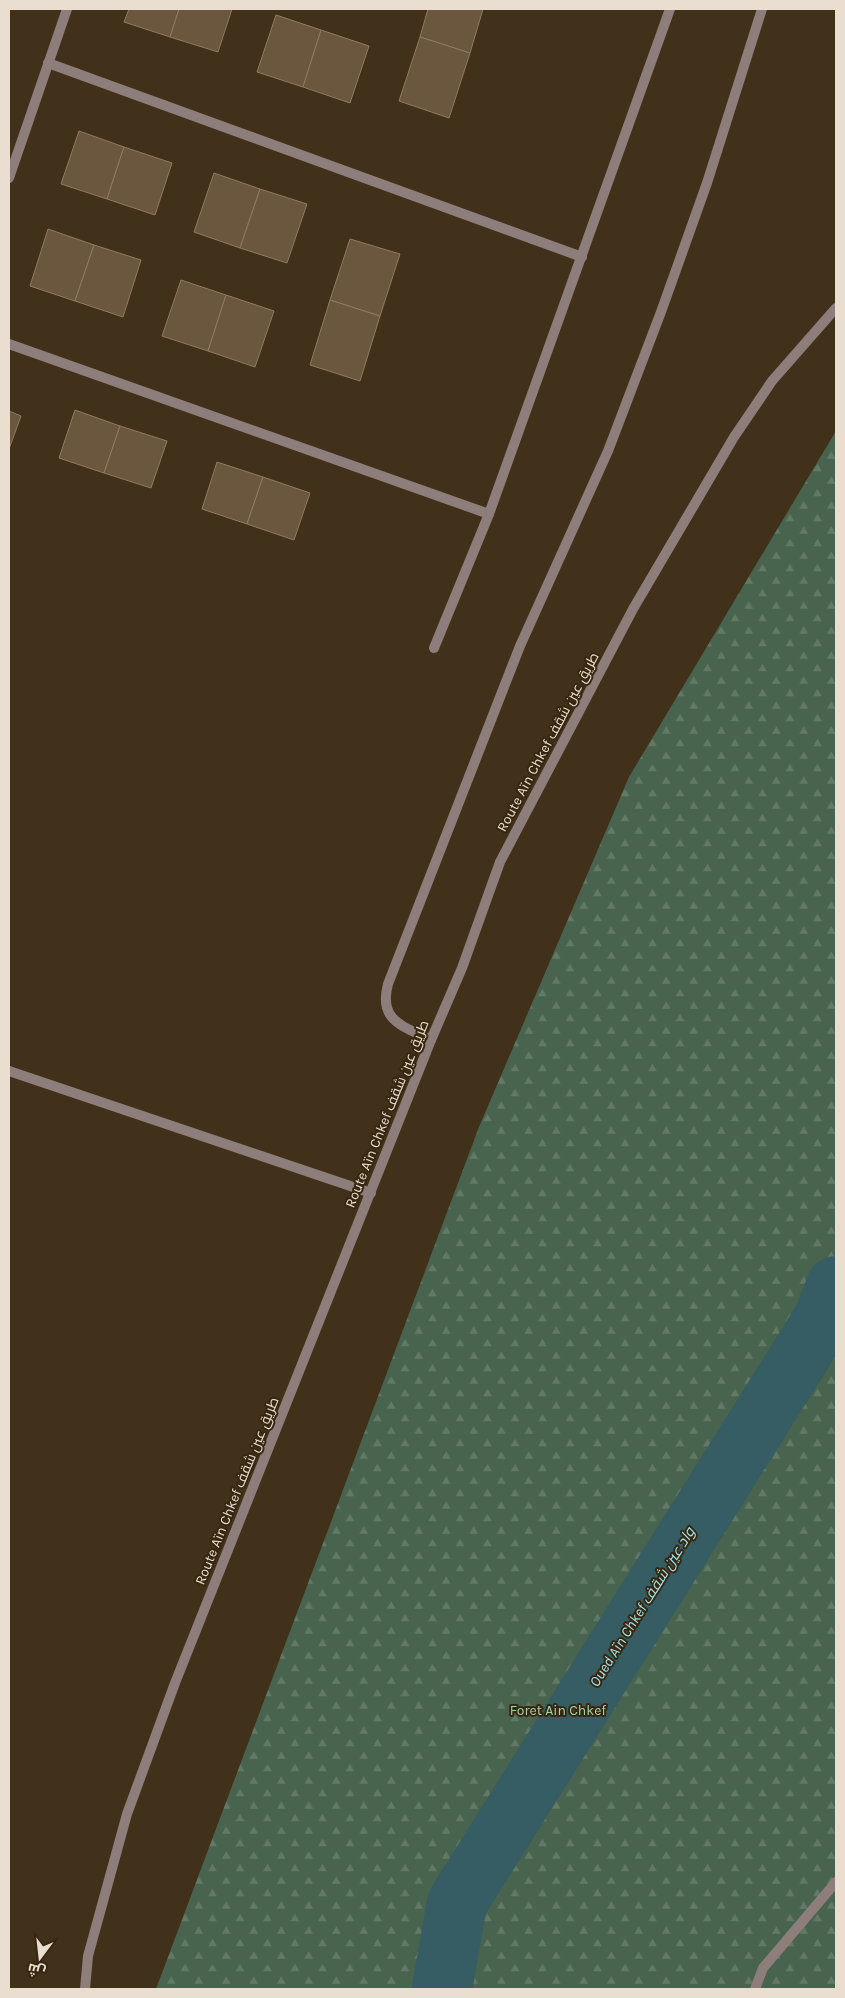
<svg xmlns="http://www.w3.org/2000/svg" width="845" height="1998" viewBox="0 0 845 1998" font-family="Karla,Cairo,sans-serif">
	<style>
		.forest { fill: url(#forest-firs) }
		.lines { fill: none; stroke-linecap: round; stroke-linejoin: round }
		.river { stroke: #355d63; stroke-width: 60 }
		.building { fill: #6a573d; stroke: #8f7b62 }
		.service { stroke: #8d7d7b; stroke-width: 10 }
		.minor { stroke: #8d7d7b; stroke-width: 10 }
		.tertiary { stroke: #8d7d7b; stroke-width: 10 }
		.labels { text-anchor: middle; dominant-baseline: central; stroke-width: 4; stroke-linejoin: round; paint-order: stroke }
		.street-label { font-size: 14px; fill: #e9ded0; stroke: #382710 }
		.park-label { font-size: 14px; fill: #a1d4ae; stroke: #382710 }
		.water-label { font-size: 15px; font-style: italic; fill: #9ce7f3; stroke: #382710 }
	</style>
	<defs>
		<pattern id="forest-firs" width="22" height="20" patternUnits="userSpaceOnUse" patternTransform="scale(1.25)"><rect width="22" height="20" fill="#48634e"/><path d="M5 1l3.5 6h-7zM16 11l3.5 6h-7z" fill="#627966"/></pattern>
	</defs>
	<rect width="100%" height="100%" fill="#42311a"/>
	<polygon class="forest" points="836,431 836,1989 156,1989 479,1127 629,777"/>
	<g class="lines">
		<polyline class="river" points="442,1989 457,1903 824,1318 836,1286"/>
	</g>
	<g class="building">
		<polygon points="129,9 179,9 170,37 124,22"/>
		<polygon points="179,9 232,9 218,52 170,37"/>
		<polygon points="428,9 483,9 470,53 420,37"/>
		<polygon points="276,15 321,30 303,87 257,72"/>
		<polygon points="321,30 369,46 350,103 303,87"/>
		<polygon points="420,37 470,53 449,118 399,101"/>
		<polygon points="79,131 124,147 107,199 61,184"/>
		<polygon points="124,147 172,163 155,215 107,199"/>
		<polygon points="214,173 260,189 240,248 194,232"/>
		<polygon points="260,189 307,204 287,263 240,248"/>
		<polygon points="48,229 94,245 75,301 30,286"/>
		<polygon points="350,239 400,254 380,316 330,300"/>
		<polygon points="94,245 141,260 123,317 75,301"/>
		<polygon points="181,280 226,295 208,351 162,336"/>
		<polygon points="226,295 274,311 255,367 208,351"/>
		<polygon points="330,300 380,316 360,381 310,365"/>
		<polygon points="75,410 120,426 104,473 59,458"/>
		<polygon points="9,411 21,416 9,449"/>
		<polygon points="120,426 167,441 151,488 104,473"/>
		<polygon points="217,462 263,477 247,524 202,509"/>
		<polygon points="263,477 310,493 294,540 247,524"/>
	</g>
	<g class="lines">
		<polyline class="service" points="755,1989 763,1968 836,1882"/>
		<g class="minor">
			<polyline points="48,63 582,257"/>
			<polyline points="9,178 67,9"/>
			<polyline points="9,344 489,514"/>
			<polyline points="434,648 489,514 670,9"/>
			<path d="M431 1040C403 1026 378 1021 388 984L520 646 608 451 661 312 707 183 762 9"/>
			<polyline points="9,1071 371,1193"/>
		</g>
		<polyline class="tertiary" points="85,1989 88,1956 127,1814 175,1683 431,1040 462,968 500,862 633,609 734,437 772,381 836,308"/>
	</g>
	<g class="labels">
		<g class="street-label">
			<text transform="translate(548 742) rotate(-62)">Route Aïn Chkef طريق عين شقف</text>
			<text transform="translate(387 1114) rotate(-68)">Route Aïn Chkef طريق عين شقف</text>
			<text transform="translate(237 1491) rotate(-68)">Route Aïn Chkef طريق عين شقف</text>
		</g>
		<g class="park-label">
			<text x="558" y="1710">Foret Ain Chkef</text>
		</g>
		<g class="water-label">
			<text transform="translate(642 1607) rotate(-58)">Oued Aïn Chkef واد عين شقف</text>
		</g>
	</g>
	<rect width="845" height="1998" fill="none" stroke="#e9ded0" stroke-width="20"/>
	<g transform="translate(40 1958) rotate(195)" stroke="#382710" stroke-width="4" paint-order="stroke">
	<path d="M0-4L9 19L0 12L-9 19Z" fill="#e9ded0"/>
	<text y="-8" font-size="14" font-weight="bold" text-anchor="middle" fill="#e9ded0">ش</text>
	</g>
</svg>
